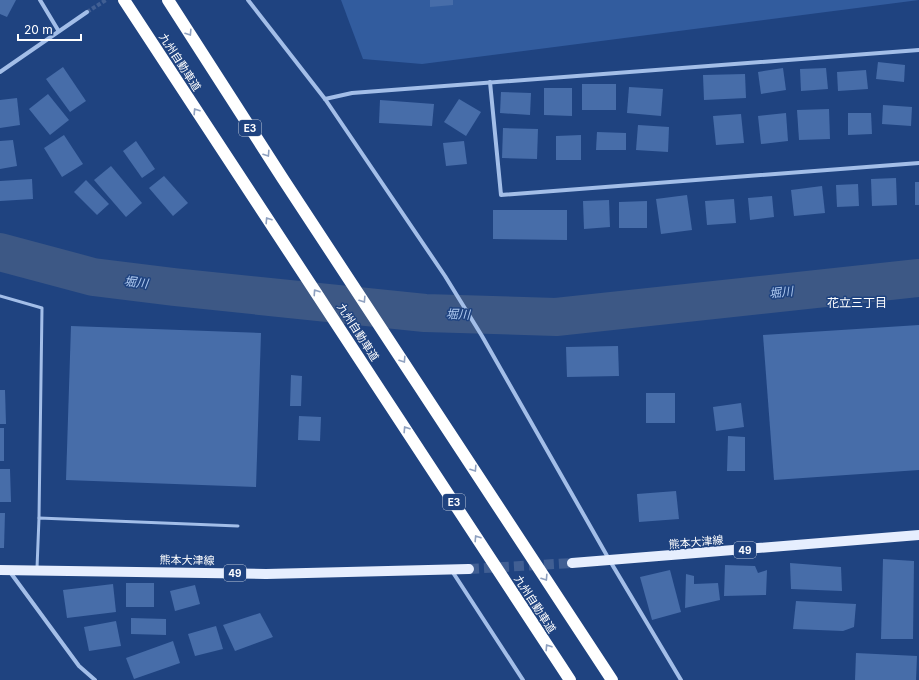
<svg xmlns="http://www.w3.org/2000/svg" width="919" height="680" viewBox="0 0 919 680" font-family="Inter,'Noto Sans JP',sans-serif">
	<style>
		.green { fill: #325c9e }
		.water { fill: #3d5885; stroke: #96b8ea }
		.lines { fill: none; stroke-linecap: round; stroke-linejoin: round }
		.river { stroke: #3d5885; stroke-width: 38 }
		.building { fill: #476da9 }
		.minor-tunnel { stroke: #415f93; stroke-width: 4; stroke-dasharray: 4 2; stroke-linecap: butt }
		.primary-tunnel { stroke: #415f93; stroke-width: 10; stroke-dasharray: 10 5; stroke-linecap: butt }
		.service { stroke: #a3bee8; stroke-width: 3 }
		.minor { stroke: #a3bee8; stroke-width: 4 }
		.primary { stroke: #e6eefe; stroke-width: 10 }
		.motorway { stroke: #fff; stroke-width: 12 }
		.oneway { stroke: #8fa1c0 }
		.labels { text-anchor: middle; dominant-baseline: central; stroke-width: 3; stroke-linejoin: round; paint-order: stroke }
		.shield { fill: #1f4380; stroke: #bcc7d9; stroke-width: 1 }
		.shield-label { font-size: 10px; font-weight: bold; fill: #fff }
		.street-label { font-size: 11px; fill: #fff; stroke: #1f4380 }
		.water-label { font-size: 12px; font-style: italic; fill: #aec9f0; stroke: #1f4380 }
		.neighbourhood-label { font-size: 12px; fill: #fff; stroke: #1f4380 }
	</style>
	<rect width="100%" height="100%" fill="#1f4380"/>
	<polygon class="green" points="341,0 919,0 422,64 363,59"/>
	<polygon class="water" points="0,251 31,262 0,255"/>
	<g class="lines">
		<polyline class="river" points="0,252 93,277 174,287 425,313 556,317 919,278"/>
	</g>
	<g class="building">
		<polygon points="0,0 16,0 7,17 0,14"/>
		<polygon points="430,0 453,0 453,5 430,7"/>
		<polygon points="878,62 905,65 904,82 876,79"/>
		<polygon points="63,67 86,101 70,112 46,79"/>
		<polygon points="783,68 786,90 761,94 758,72"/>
		<polygon points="826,68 828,89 801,91 800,69"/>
		<polygon points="866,70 868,89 838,91 837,72"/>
		<polygon points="745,74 746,98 704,100 703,75"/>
		<rect x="582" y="84" width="34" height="26"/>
		<polygon points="629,87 663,89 661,116 627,113"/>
		<polygon points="544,88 572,88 572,116 544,115"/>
		<polygon points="501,92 531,93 530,115 500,113"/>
		<polygon points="48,94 69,120 50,135 29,109"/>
		<polygon points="17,98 20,125 0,128 0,100"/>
		<polygon points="459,99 481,112 466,136 444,122"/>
		<polygon points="380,100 434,104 432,126 379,123"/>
		<polygon points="883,105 912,107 911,126 882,124"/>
		<polygon points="829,109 830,139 799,140 797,110"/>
		<polygon points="786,113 788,141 761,144 758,116"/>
		<polygon points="848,113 871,113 872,134 848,135"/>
		<polygon points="741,114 744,143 716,145 713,116"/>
		<polygon points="638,125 669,127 668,152 636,150"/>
		<polygon points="503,128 538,129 537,159 502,158"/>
		<polygon points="597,132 626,133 626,150 596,150"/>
		<polygon points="64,135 83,164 62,177 44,148"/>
		<polygon points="581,135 581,160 556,160 556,136"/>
		<polygon points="13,140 17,166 0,169 0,141"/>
		<polygon points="136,141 155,169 142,178 123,151"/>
		<polygon points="464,141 467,164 446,166 443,143"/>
		<polygon points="111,166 142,203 126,217 94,180"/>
		<polygon points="164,176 188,203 173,216 149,188"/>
		<polygon points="896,178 897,205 872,206 871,179"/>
		<polygon points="32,179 33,199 0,201 0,181"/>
		<polygon points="86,180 109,204 97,215 74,192"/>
		<rect x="915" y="182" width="4" height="23"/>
		<polygon points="858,184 859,206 837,207 836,185"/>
		<polygon points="822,186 825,213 794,216 791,190"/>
		<polygon points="687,195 692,230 661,234 656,199"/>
		<polygon points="772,196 774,217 750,220 748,198"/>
		<polygon points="734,199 736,223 707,225 705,201"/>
		<polygon points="609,200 610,227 584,229 583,201"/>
		<polygon points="647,201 647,228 619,228 619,202"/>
		<polygon points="493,210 567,210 567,240 493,239"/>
		<polygon points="919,325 919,470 774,480 763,335"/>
		<polygon points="71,326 261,333 256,487 66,480"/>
		<polygon points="618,346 619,376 567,377 566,347"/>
		<polygon points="291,375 302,376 301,406 290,406"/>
		<polygon points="0,390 5,390 6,424 0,424"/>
		<rect x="646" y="393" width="29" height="30"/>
		<polygon points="741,403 744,427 716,431 713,407"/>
		<polygon points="299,416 321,417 320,441 298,440"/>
		<rect x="0" y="428" width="4" height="33"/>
		<polygon points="728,436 745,437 745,471 727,471"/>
		<polygon points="0,469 10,469 11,502 0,502"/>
		<polygon points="676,491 679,519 639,522 637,494"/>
		<polygon points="0,513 5,513 4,548 0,548"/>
		<polygon points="883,559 914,561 913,639 881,639"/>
		<polygon points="790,563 841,567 842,591 791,589"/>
		<polygon points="725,565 755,566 758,573 767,570 766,595 724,596"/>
		<polygon points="670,570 681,612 652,620 640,577"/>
		<polygon points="686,574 694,576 694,584 718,583 720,600 685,608"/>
		<rect x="126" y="583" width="28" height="24"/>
		<polygon points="113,584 116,612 67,618 63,590"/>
		<polygon points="195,585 200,604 175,611 170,591"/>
		<polygon points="796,601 856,604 854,627 843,631 793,629"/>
		<polygon points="260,613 273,637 235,651 223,625"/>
		<polygon points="131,618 166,619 166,635 131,634"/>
		<polygon points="116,621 121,646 89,651 84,627"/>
		<polygon points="216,626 223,649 195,656 188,634"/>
		<polygon points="173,641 180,663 134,679 126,658"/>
		<polygon points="856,653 917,656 916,680 855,680"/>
	</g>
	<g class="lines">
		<polyline class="minor-tunnel" points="87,12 106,0"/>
		<polyline class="primary-tunnel" points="469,569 572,563"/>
		<g class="service">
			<polyline points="0,296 42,308 39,518"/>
			<polyline points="37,568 39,518 238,526"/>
		</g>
		<g class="minor">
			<polyline points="40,0 58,30"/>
			<polyline points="248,0 325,99 445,276 482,336 610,561 681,680"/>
			<polyline points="0,72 87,12"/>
			<polyline points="490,82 501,195 919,163"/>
			<polyline points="325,99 352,93 919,50"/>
			<polyline points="452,571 523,680"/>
			<polyline points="10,572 79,666 95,680"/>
		</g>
		<g class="primary">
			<polyline points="572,563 919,535"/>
			<polyline points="0,570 266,574 469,569"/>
		</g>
		<g class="motorway">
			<polyline points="124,0 570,680"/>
			<polyline points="168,0 283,179 612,680"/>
		</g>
	</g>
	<defs><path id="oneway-chevron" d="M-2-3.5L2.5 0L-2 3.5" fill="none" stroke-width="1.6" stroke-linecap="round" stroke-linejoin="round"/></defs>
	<g class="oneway">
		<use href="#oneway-chevron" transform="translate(189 33) rotate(57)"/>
		<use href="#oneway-chevron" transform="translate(196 111) rotate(-123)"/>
		<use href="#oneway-chevron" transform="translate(267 154) rotate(57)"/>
		<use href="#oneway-chevron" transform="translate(268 220) rotate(-123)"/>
		<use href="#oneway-chevron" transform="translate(316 292) rotate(-124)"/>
		<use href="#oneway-chevron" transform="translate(363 300) rotate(57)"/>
		<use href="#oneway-chevron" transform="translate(403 360) rotate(57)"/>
		<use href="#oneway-chevron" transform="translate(406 429) rotate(-123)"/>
		<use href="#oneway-chevron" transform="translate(474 469) rotate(57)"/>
		<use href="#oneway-chevron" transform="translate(477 538) rotate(-123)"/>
		<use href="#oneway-chevron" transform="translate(545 578) rotate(57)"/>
		<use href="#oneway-chevron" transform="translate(548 647) rotate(-123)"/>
	</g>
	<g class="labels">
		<g class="shield">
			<rect x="239" y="120" width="22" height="16" rx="3"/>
			<rect x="443" y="494" width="22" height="16" rx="3"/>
			<rect x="734" y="542" width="22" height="16" rx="3"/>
			<rect x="224" y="565" width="22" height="16" rx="3"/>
		</g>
		<g class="shield-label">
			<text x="250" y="128">E3</text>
			<text x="454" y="502">E3</text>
			<text x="745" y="550">49</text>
			<text x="235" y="573">49</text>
		</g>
		<g class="street-label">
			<text transform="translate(180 62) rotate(57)">九州自動車道</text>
			<text transform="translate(358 332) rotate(57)">九州自動車道</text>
			<text transform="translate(696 542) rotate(-5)">熊本大津線</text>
			<text transform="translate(187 560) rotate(1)">熊本大津線</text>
			<text transform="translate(535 604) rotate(57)">九州自動車道</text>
		</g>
		<g class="water-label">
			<text transform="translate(136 282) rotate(7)">堀川</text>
			<text transform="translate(781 292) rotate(-6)">堀川</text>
			<text transform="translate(458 314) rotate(2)">堀川</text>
		</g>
		<g class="neighbourhood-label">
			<text x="857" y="302">花立三丁目</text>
		</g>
	</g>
	<path d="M18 34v6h63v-6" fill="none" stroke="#ffffff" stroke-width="2"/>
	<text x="24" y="34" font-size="12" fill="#ffffff" stroke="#1f4380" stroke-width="3" paint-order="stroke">20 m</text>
</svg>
